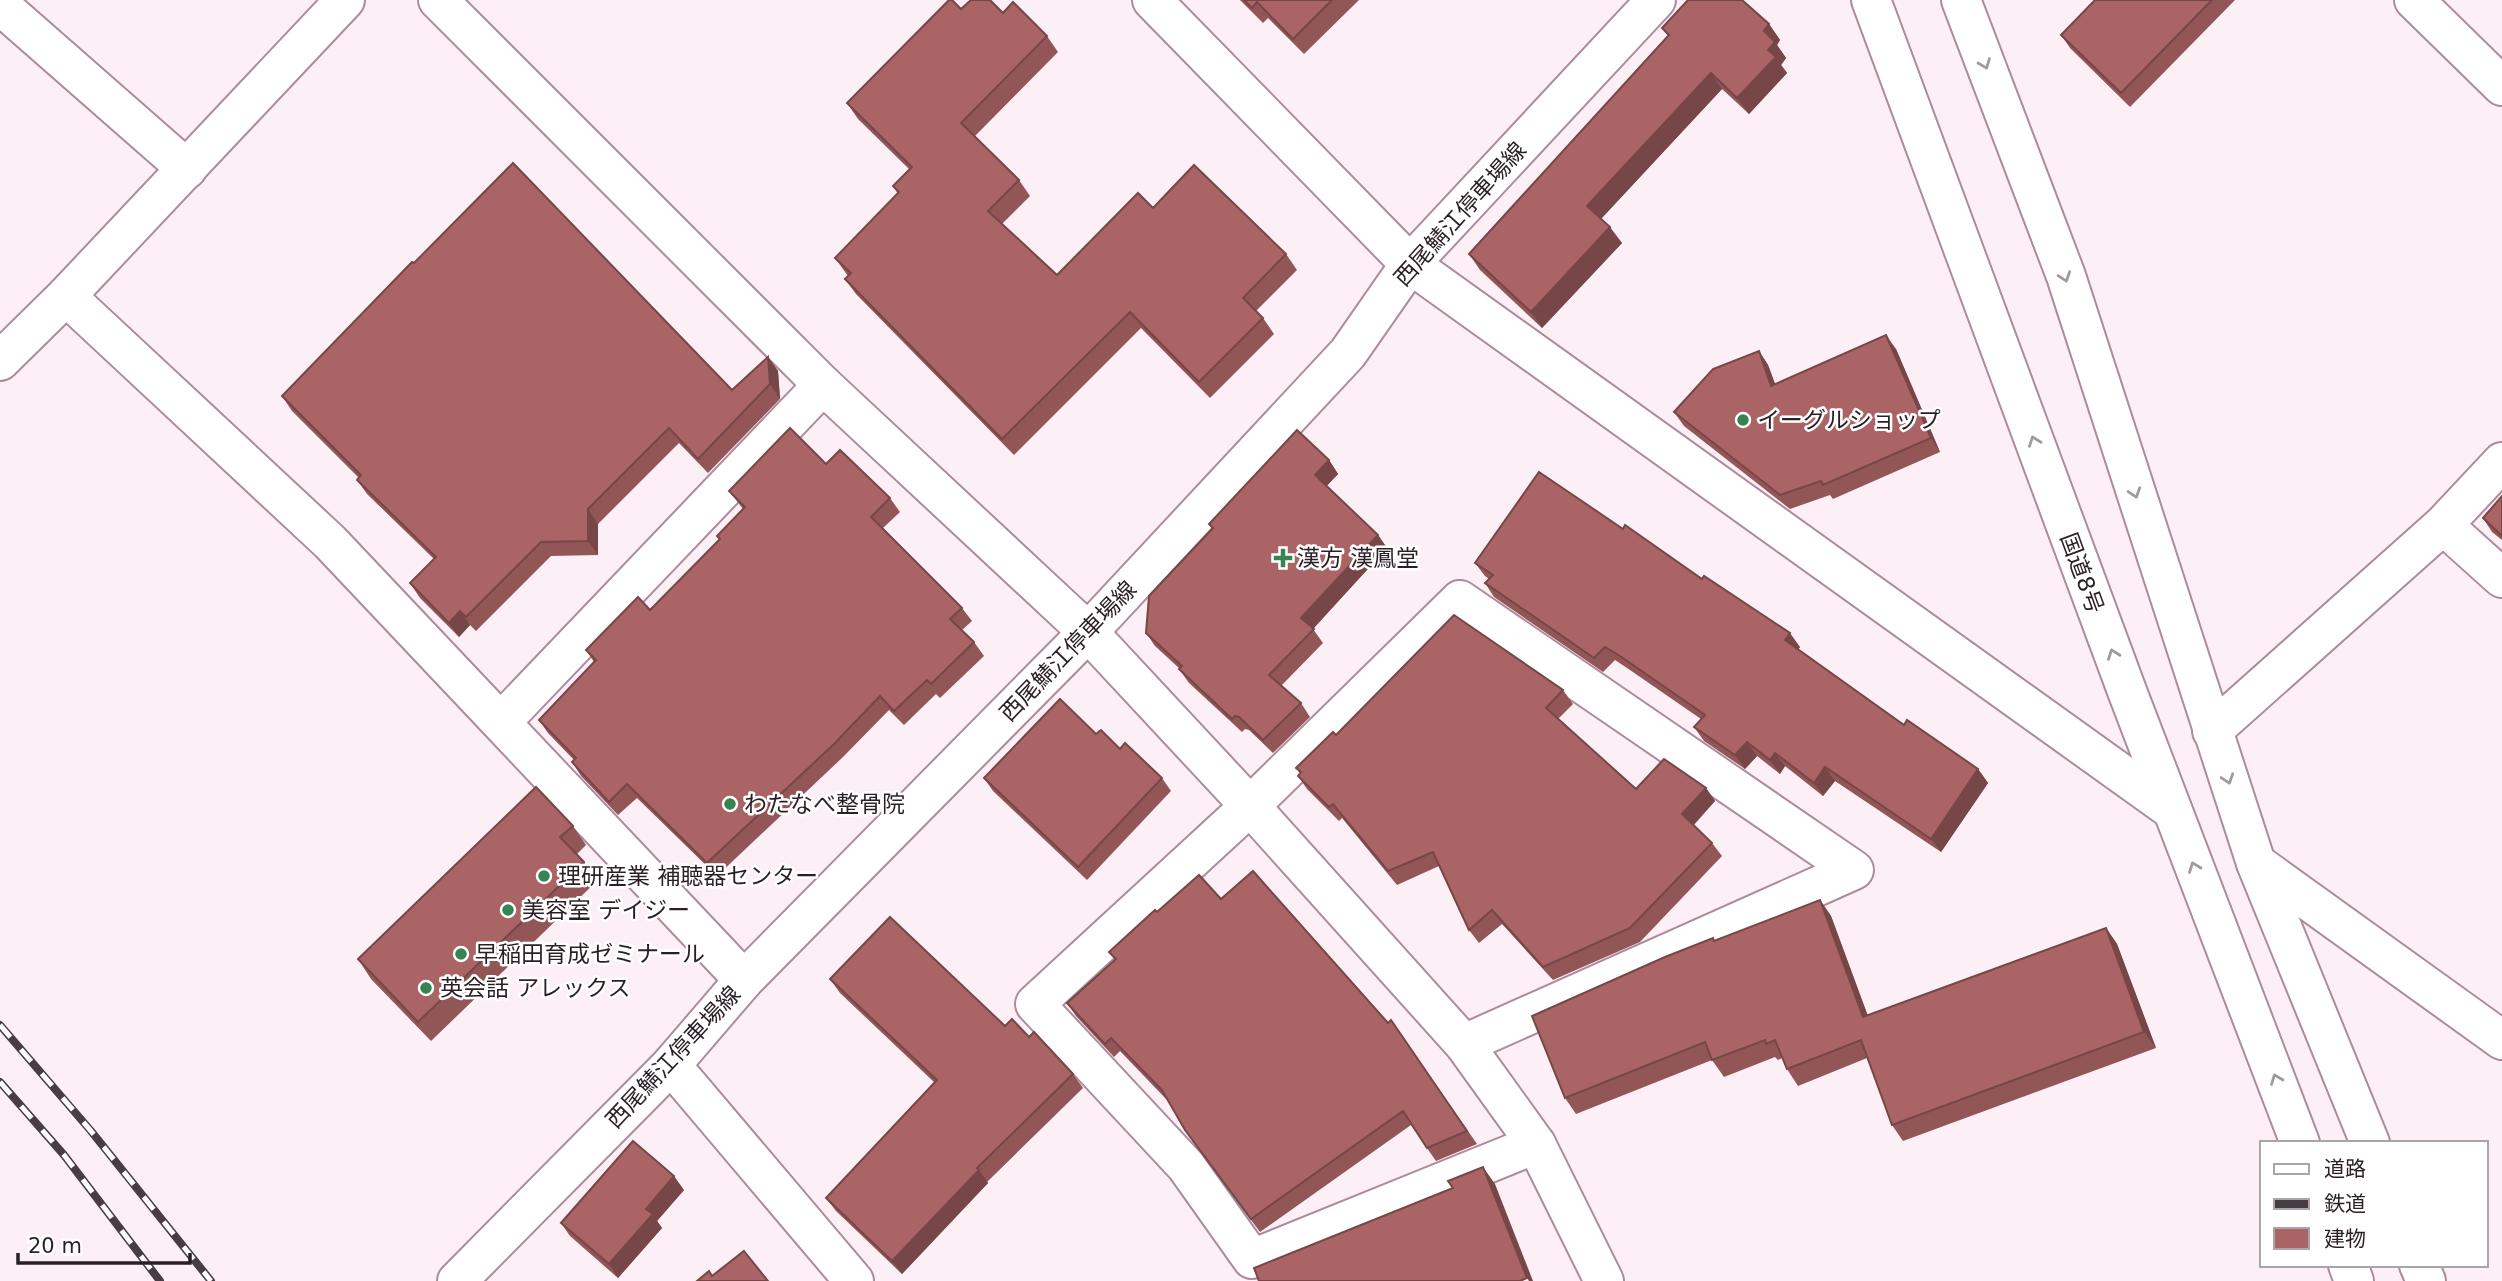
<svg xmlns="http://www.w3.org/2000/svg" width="2502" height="1281" viewBox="0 0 2502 1281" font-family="'DejaVu Sans','Noto Sans JP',sans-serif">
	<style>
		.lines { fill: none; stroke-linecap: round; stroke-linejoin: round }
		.minor-casing { stroke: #ac8c9c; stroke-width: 42 }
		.tertiary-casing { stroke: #ac8c9c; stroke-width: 42 }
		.secondary-casing { stroke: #ac8c9c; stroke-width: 42 }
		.trunk-casing { stroke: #ac8c9c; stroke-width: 42 }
		.minor { stroke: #fff; stroke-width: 38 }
		.tertiary { stroke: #fff; stroke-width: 38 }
		.secondary { stroke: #fff; stroke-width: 38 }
		.trunk { stroke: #fff; stroke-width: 38 }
		.rail-casing { stroke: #493d44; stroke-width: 8 }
		.rail { stroke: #fff; stroke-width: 5; stroke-dasharray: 16; stroke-linecap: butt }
		.wall { fill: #925657 }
		.shaded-wall { fill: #774647 }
		.building { fill: #aa6465; stroke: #774647; stroke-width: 2 }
		.oneway { stroke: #a09a9d }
		.poi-dot { fill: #368454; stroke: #fff; stroke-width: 2.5 }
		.labels { text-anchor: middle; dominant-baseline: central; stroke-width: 5; stroke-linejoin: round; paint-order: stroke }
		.street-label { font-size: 23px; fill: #2b1f26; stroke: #fff }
		.poi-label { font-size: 23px; fill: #2b1f26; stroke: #fff; text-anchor: start }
	</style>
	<rect width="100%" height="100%" fill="#fdeff6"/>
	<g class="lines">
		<defs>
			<g id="minor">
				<polyline points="345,0 66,296 330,542 744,980"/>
				<polyline points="438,0 823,385 1088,632 1250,806 1464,1044 1536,1144 1604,1281"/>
				<polyline points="2414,0 2502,86"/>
				<polyline points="0,5 187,169"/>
				<polyline points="0,361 66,296"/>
				<polyline points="2443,525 2502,578"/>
				<polyline points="501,722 823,385"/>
				<polyline points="2212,731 2443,525 2502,462"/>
				<polyline points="1464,1044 1854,870 1460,600 1250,806 1035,1004 1186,1166 1252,1259 1536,1144"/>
				<polyline points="671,1065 854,1281"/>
			</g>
			<g id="tertiary">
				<polyline points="1152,0 1410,264 2172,810"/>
				<polyline points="2256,863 2502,1040"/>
			</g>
			<polyline id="secondary" points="457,1281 671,1065 744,980 1088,632 1348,353 1410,264 1656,0"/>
			<g id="trunk">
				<polyline points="1871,0 2127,691 2300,1143"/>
				<polyline points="1961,0 2066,276 2256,863 2370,1143"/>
				<polyline points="2348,1265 2354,1281"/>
				<polyline points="2419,1265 2426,1281"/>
			</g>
		</defs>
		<use href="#minor" class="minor-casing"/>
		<use href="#tertiary" class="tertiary-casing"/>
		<use href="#secondary" class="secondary-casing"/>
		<use href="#trunk" class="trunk-casing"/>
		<use href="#minor" class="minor"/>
		<use href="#tertiary" class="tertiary"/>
		<use href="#secondary" class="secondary"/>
		<use href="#trunk" class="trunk"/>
		<defs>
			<g id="rail">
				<polyline points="0,1025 91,1131 211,1281"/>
				<polyline points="0,1082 64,1155 160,1281"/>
			</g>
		</defs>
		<use href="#rail" class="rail-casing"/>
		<use href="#rail" class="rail"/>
	</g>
	<g class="wall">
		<polygon points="1240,0 1359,0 1304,54 1268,18 1263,23"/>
		<polygon points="2095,0 2235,0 2130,107 2070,48 2061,35"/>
		<polygon points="961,9 1003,13 1047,36 1058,52 975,136 1019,180 1030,196 1002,224 1057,275 1153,208 1286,254 1297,270 1256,311 1263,318 1274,334 1210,398 1141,328 1014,455 856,294 845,279 848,276 835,258 898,194 893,186 909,169 858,119 847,103"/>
		<polygon points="1769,24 1780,40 1777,45 1786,58 1781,65 1787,73 1749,114 1722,89 1601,219 1622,243 1542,328 1480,270 1469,254 1668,36 1662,28"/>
		<polygon points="414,263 732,390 768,357 778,371 780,399 708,473 679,443 598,524 598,555 551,556 476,631 470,625 459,637 420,598 410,583 434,559 367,494 357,480 359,478 292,411 282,396"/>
		<polygon points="1896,349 1940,452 1833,499 1830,495 1790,509 1684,426 1674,412 1759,351 1768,365 1775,384"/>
		<polygon points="1329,460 1338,474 1326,486 1378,535 1387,548 1313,629 1323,643 1281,686 1301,703 1310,717 1273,753 1249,730 1245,729 1242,732 1189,683 1179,669 1180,669 1155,646 1146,633 1212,529 1209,524"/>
		<polygon points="826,464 890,498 900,512 883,528 962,608 972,621 962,630 974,642 984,656 940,698 936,694 904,725 889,710 843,757 717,876 637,798 618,815 581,776 572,762 574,760 548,733 539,720 594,662 586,650 650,610 719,540 717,536 743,509 729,491"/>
		<polygon points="2502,496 2502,540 2492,532 2483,518"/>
		<polygon points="1475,563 1800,647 1798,649 1904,725 1978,769 1988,783 1941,852 1835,781 1823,796 1785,766 1780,774 1757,756 1745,769 1704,741 1694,727 1701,719 1630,670 1615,660 1603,672 1494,597 1485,583 1489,579 1485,576"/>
		<polygon points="1563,690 1573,704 1558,719 1636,789 1706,788 1715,801 1694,825 1712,843 1722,856 1640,942 1553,980 1502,924 1479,943 1469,930 1439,866 1397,885 1342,818 1339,821 1307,789 1298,776 1300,773 1296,768 1336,735"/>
		<polygon points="1096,734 1120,749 1162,778 1171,791 1087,880 993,791 984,778"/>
		<polygon points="573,826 586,845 577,854 584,862 597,881 431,1041 371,979 358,959"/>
		<polygon points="1221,899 1388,1023 1391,1020 1477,1144 1436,1161 1411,1125 1260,1232 1194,1143 1167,1100 1120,1051 1114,1057 1076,1016 1067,1003 1115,960 1109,952 1157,912"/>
		<polygon points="1820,900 1831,916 1868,1016 2106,928 2117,944 2156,1048 1903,1141 1892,1125 1867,1058 1798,1086 1787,1069 1782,1058 1778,1060 1775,1057 1724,1077 1712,1060 1576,1114 1565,1098 1713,938 1714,941"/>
		<polygon points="830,979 1005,1026 1029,1037 1073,1074 1083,1088 987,1182 988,1183 902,1274 836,1211 826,1198 935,1083 840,993"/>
		<polygon points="684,1190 657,1221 662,1228 618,1278 570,1236 561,1223"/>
	</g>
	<g class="shaded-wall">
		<polygon points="1769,24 1780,40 1777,45 1786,58 1781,65 1787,73 1749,114 1737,98 1768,50 1764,31"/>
		<polygon points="1711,73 1722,89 1598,222 1587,206"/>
		<polygon points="1610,227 1622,243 1542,328 1531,312"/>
		<polygon points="1886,335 1896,349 1940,452 1931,438"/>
		<polygon points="1759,351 1768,365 1781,400 1771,386"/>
		<polygon points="768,357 778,371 780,399 770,384"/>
		<polygon points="1329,460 1338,474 1324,489 1315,475"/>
		<polygon points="588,509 598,524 598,555 588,541"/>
		<polygon points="1378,535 1387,548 1311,631 1301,618"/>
		<polygon points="460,611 470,625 459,637 449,623"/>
		<polygon points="1790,633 1800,647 1795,654 1785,640"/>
		<polygon points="1747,742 1757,756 1745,769 1735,755"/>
		<polygon points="1775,753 1785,766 1780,774 1770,760"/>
		<polygon points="1825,767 1835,781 1823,796 1814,783"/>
		<polygon points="1978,769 1988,783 1941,852 1931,839"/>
		<polygon points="1706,788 1715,801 1691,827 1682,814"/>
		<polygon points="1820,900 1831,916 1874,1033 1863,1017"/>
		<polygon points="2106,928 2117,944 2156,1048 2144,1032"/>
		<polygon points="1483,1167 1495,1184 1533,1281 1529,1281 1527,1278"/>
		<polygon points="979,1170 988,1183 902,1274 892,1261"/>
		<polygon points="674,1176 684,1190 657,1221 662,1228 618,1278 609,1264 646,1209"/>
	</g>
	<g class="building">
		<polygon points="949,0 952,0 961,9 971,0 990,0 1003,13 1013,2 1047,36 961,123 1019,180 988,211 1057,275 1138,193 1153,208 1194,165 1286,254 1243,298 1263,318 1199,382 1130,312 1002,439 845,279 851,273 835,258 899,192 893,186 912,167 847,103"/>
		<polygon points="1244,0 1332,0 1293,39 1257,2 1252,8"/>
		<polygon points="1688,0 1742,0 1769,24 1764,31 1775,42 1768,50 1776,57 1737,98 1711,73 1587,206 1610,227 1531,312 1469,254 1669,35 1662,28"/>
		<polygon points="2095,0 2212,0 2121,93 2061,35"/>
		<polygon points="513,163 732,390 768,357 770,384 698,459 669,428 588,509 588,541 541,542 466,617 460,611 449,623 410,583 436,557 357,480 361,475 282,396 412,262 414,263"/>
		<polygon points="1886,335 1931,438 1823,485 1821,481 1780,495 1674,412 1713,369 1759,351 1771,386"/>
		<polygon points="790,428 826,464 840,450 890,498 871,517 962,608 950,619 974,642 931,684 927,680 894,711 880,696 834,744 707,863 627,784 609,802 572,762 576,758 539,720 596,660 586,650 638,597 650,610 720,539 717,536 745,507 729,491"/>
		<polygon points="1297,430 1329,460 1315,475 1378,535 1301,618 1314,629 1269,675 1301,703 1263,740 1239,717 1235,716 1232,719 1179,669 1182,666 1146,633 1149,596 1213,528 1209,524"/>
		<polygon points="1539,472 1623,529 1625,525 1702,579 1704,576 1790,633 1785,640 1904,725 1907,720 1978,769 1931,839 1825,767 1814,783 1775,753 1770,760 1747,742 1735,755 1694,727 1705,715 1620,656 1605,647 1594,658 1485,583 1493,575 1475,563"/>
		<polygon points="2502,496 2502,536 2483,518"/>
		<polygon points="1454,615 1563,690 1546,708 1636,789 1664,759 1706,788 1682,814 1712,843 1630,928 1543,967 1492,910 1469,930 1433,852 1388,871 1333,804 1329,807 1298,776 1301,772 1296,768 1333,732 1336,735"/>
		<polygon points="1060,699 1096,734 1101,730 1120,749 1125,743 1162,778 1078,867 984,778"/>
		<polygon points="536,787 573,826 560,837 584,862 418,1022 358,959"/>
		<polygon points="1253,871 1388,1023 1391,1020 1467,1131 1427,1148 1403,1111 1251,1219 1185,1130 1162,1090 1111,1038 1105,1044 1067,1003 1116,959 1109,952 1155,910 1157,912 1199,875 1221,899"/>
		<polygon points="1820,900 1863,1017 2106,928 2144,1032 1892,1125 1861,1040 1787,1069 1775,1040 1766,1044 1765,1040 1712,1060 1705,1042 1565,1098 1532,1016 1665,957 1713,938 1714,941"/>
		<polygon points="890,917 1005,1026 1012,1019 1029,1037 1034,1032 1073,1074 977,1168 979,1170 892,1261 826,1198 937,1080 830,979"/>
		<polygon points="633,1141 674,1176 646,1209 653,1214 609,1264 561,1223"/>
		<polygon points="1483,1167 1527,1278 1520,1281 1259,1281 1254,1268 1453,1188 1448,1181"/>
		<polygon points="744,1251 768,1281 697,1281 709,1271 712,1276"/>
	</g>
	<defs><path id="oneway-chevron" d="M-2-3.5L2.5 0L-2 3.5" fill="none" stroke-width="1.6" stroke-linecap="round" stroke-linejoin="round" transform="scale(1.75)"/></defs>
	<g class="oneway">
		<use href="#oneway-chevron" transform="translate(1985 64) rotate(69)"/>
		<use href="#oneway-chevron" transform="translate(2065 277) rotate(71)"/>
		<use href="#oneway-chevron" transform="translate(2034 441) rotate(-110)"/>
		<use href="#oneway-chevron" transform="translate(2135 493) rotate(72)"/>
		<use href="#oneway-chevron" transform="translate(2113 654) rotate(-110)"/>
		<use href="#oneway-chevron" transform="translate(2228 779) rotate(72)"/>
		<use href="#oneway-chevron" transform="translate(2194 867) rotate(-111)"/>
		<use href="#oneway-chevron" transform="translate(2276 1079) rotate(-111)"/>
	</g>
	<g class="poi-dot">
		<circle cx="1743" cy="420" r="7"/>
		<path d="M1279.5 547.5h7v7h7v7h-7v7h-7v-7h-7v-7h7z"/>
		<circle cx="730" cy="804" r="7"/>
		<circle cx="544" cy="876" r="7"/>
		<circle cx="508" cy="910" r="7"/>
		<circle cx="461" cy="954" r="7"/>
		<circle cx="426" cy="988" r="7"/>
	</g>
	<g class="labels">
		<g class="street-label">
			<text transform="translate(1460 214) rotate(-48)">西尾鯖江停車場線</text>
			<text transform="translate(2082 573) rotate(70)">国道8号</text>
			<text transform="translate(1068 651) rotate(-46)">西尾鯖江停車場線</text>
			<text transform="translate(673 1057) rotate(-47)">西尾鯖江停車場線</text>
		</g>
		<g class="poi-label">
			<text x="1757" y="420">イーグルショップ</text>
			<text x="1297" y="558">漢方 漢鳳堂</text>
			<text x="744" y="804">わたなべ整骨院</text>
			<text x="558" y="876">理研産業 補聴器センター</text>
			<text x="522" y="910">美容室 デイジー</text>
			<text x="475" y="954">早稲田育成ゼミナール</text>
			<text x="440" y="988">英会話 アレックス</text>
		</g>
	</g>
	<rect x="2260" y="1141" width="228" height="126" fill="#ffffff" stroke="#aaa5a8" stroke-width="2"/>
	<rect x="2274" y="1164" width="35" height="10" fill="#ffffff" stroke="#aaa5a8" stroke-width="2"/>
	<text x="2324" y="1176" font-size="21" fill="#2b1f26">道路</text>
	<rect x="2274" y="1199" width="35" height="10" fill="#493d44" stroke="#aaa5a8" stroke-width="2"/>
	<text x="2324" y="1211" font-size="21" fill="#2b1f26">鉄道</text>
	<rect x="2274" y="1228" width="35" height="21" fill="#aa6465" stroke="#aaa5a8" stroke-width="2"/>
	<text x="2324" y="1246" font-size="21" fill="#2b1f26">建物</text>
	<path d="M18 1253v10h172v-10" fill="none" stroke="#2b1f26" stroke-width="3.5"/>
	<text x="28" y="1253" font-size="21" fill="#2b1f26" stroke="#ffffff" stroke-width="5" paint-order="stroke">20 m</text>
</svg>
